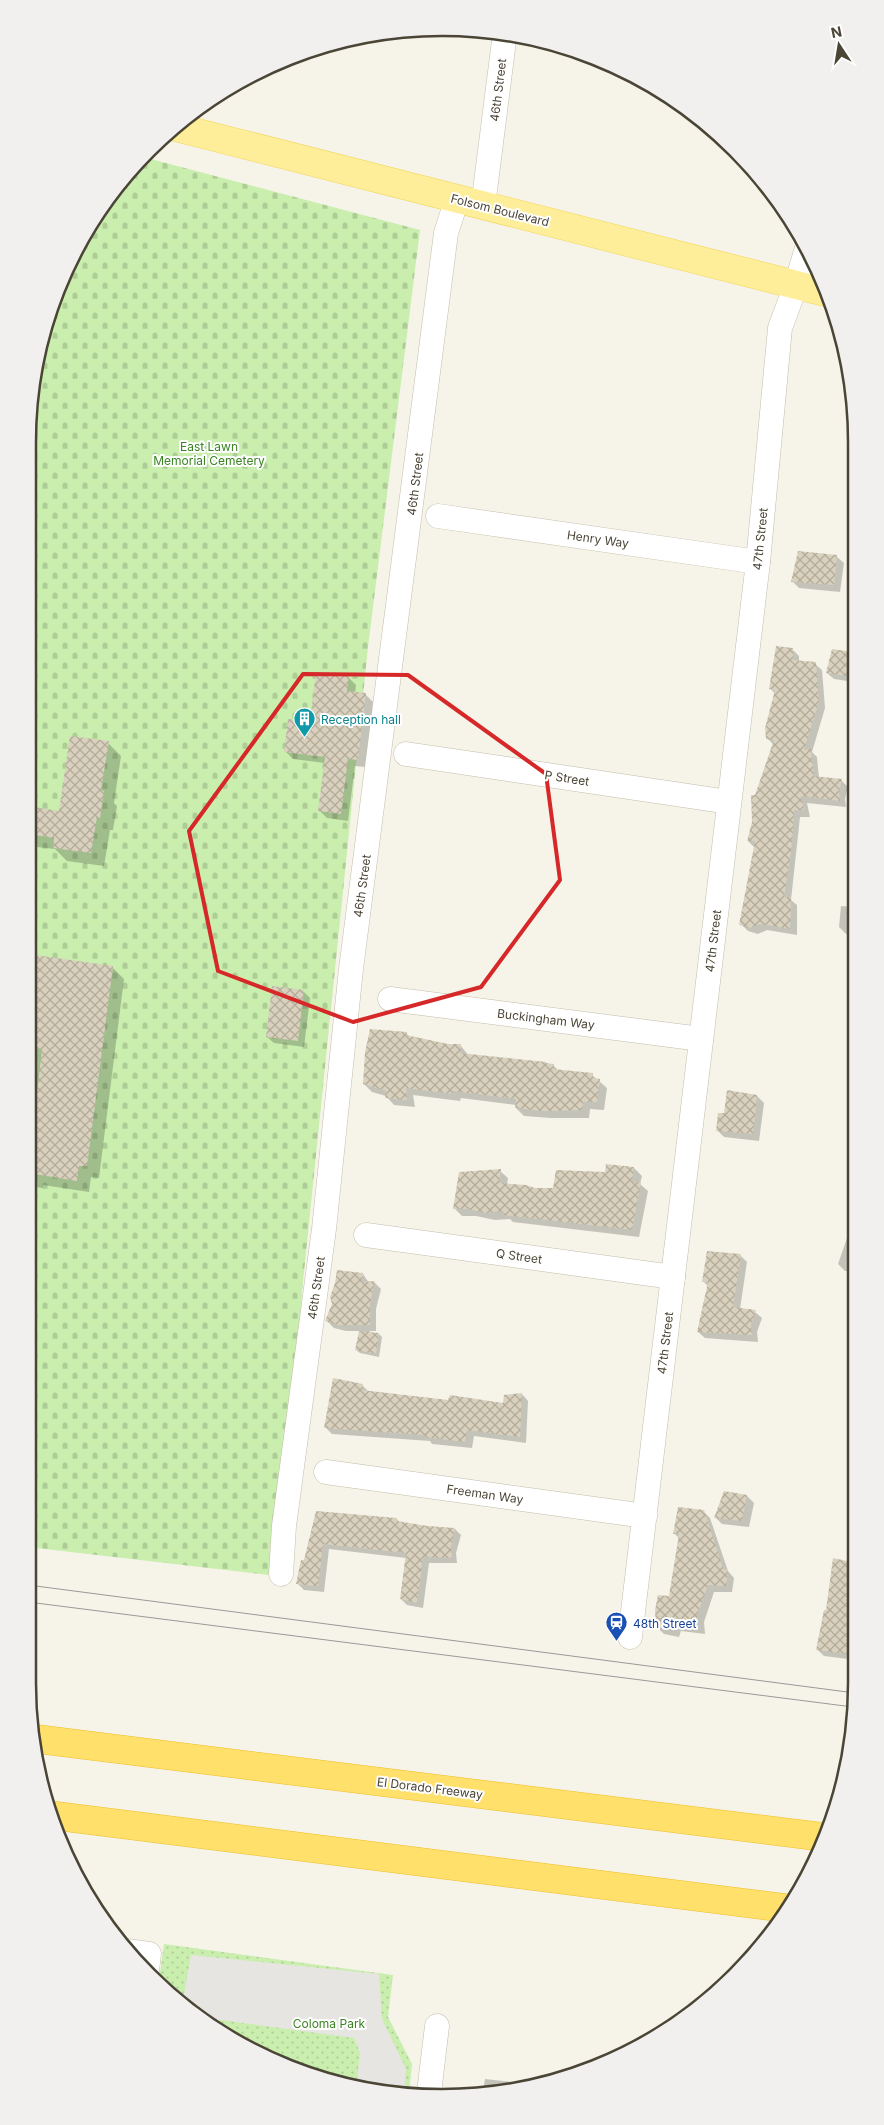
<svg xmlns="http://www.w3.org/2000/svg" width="884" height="2125" viewBox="0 0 884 2125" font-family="Inter,sans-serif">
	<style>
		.cemetery { fill: url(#cemetery-stones) }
		.park { fill: url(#park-dots) }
		.parking { fill: #e7e5e1 }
		.shadow { fill: #0003 }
		.building { fill: url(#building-cross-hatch) }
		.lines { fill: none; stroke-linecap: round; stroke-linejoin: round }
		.street-casing { stroke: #c3bdaa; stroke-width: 25 }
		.primary-casing { stroke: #f1d65c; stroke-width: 29 }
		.highway-casing { stroke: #efbe2a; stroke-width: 29 }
		.street { stroke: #fff; stroke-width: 24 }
		.primary { stroke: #fe9; stroke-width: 28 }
		.highway { stroke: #ffe06b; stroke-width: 28 }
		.tram { stroke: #999; stroke-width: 1 }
		.marked { fill: none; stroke: #d62828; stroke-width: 4; stroke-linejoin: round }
		.labels { text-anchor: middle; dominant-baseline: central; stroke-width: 4; stroke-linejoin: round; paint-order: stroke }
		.street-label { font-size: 12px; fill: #4b4536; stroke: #fff }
		.park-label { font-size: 12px; fill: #3b8422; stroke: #fff }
		.culture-label { font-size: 12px; fill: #0d838f; stroke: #fff; text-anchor: start }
		.transit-label { font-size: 12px; fill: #164399; stroke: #fff; text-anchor: start }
		.rim { fill: none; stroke: #4b4536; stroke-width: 2.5 }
	</style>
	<defs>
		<pattern id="cemetery-stones" width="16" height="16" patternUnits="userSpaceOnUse" patternTransform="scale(1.25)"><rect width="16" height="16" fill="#c9eeae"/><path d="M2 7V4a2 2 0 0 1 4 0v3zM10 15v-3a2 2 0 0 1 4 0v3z" fill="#aecd96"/></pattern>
		<pattern id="park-dots" width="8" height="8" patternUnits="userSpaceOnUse" patternTransform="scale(1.25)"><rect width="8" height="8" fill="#c9eeae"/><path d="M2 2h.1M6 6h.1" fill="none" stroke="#aecd96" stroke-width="1.8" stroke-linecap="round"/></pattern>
		<pattern id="building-cross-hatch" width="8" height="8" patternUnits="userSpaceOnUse" patternTransform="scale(1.25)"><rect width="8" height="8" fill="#d9d1bd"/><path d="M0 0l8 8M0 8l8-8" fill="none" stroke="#b2ab9a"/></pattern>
	</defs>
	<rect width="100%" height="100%" fill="#f6f4e9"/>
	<polygon class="cemetery" points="143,157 420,230 368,647 302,1292 287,1577 28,1547 28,442 49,309 83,235 130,169"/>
	<polygon class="park" points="164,1944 393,1975 388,2017 412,2064 409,2093 388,2094 309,2076 235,2042 159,1980"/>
	<polygon class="parking" points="191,1955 379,1974 382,2019 406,2069 404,2093 388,2094 356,2087 360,2053 354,2038 206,2018 183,2000"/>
	<g class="shadow">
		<polygon points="799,553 837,557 844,563 840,592 799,588 792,581"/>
		<polygon points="792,649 799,656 799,662 815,664 822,670 825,708 812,752 817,757 819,778 841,780 848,787 845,799 846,807 807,803 810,817 800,817 791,900 797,905 797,935 767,930 758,934 748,931 741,924 755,848 748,841 753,822 756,797 773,744 767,738 775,694 770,688"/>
		<polygon points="854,653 854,682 834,679 827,673"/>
		<polygon points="348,677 356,685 355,693 365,694 373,702 365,767 355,766 348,821 327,818 320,811 325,763 293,759 285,751 311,724"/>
		<polygon points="108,743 121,756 114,803 117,806 113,830 110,830 104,866 67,861 55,849 28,846 28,807 60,812"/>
		<polygon points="841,906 854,907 854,935 846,934 839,927"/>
		<polygon points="28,956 112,967 124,979 99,1178 91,1177 89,1192 43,1185 43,1188 28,1186"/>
		<polygon points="303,991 310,998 304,1047 274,1043 267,1037"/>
		<polygon points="406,1033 411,1038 448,1046 461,1046 468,1055 553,1065 559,1071 592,1075 607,1088 604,1110 590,1109 589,1118 551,1118 524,1116 516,1108 516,1105 461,1098 460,1101 413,1095 415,1107 394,1105 386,1096 372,1092 364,1084"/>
		<polygon points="757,1096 764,1103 759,1141 724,1137 718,1131 725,1115"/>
		<polygon points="852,1153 855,1154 855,1193 847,1186"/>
		<polygon points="634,1168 642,1176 640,1184 648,1191 639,1237 513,1222 510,1219 495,1220 476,1216 462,1216 454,1208 500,1171 508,1178 507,1185 535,1189 554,1189"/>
		<polygon points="855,1214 855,1272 845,1271 838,1264 847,1238 851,1239"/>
		<polygon points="740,1255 747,1262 740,1309 755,1312 762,1318 757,1332 758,1342 705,1338 698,1332 708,1286 703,1281"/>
		<polygon points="363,1274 369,1283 374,1282 381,1289 376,1309 376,1331 370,1331 370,1333 379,1334 382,1337 379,1357 360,1353 356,1350 360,1331 346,1331 334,1328 327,1321"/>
		<polygon points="362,1385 370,1393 449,1402 504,1404 522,1394 528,1401 526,1443 474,1436 472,1448 432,1444 430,1441 332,1434 326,1428"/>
		<polygon points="856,1475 856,1506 851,1500"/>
		<polygon points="724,1493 747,1496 754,1503 749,1527 722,1524 716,1518"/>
		<polygon points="703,1511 710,1518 728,1571 734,1578 732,1592 714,1592 704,1622 705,1634 681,1631 679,1637 664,1634 657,1627 670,1597 680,1539 674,1533"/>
		<polygon points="317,1513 397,1519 400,1523 455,1529 461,1535 456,1553 457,1563 429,1563 423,1608 407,1605 401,1599 406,1558 329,1549 324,1592 304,1590 298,1584"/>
		<polygon points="834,1560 856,1563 856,1660 824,1656 817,1649 827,1612"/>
		<polygon points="485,2079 530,2084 532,2086 523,2090 483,2091"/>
	</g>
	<g class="building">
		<polygon points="798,551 837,555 834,585 791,582"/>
		<polygon points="776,646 793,648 793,660 816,662 819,701 804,750 811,749 814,776 842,779 839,792 840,801 801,796 804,810 794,810 792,844 784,897 791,897 790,929 760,924 750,928 739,925 755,841 747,841 752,822 751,795 755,795 774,740 766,739 765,728 775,690 769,689"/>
		<polygon points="832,649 854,652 854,677 826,673"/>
		<polygon points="316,672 349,676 347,691 366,693 358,760 348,759 341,814 318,811 325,757 284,752 288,719 310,722"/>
		<polygon points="70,736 109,741 101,790 104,791 100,818 97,817 91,853 53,848 54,838 28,834 28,806 59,811"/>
		<polygon points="28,954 113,966 87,1166 79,1166 77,1181 28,1173 42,1049 28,1048"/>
		<polygon points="272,986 304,990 298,1041 266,1037"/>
		<polygon points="370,1029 407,1032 406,1035 448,1044 461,1044 460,1053 546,1062 546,1063 554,1064 553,1069 593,1073 593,1078 600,1079 597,1102 583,1102 582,1110 542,1111 515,1108 516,1099 453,1091 453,1094 406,1088 407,1100 385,1098 386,1091 363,1084 365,1052"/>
		<polygon points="727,1090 757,1095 753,1134 716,1131 718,1113 724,1113"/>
		<polygon points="606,1164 634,1167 632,1182 641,1182 632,1230 504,1215 504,1211 486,1213 467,1209 453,1209 459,1172 501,1169 499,1183 526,1185 535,1188 553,1188 556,1170 605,1172"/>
		<polygon points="707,1251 741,1254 733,1307 756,1310 751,1325 752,1335 697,1332 708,1282 702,1282"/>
		<polygon points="337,1270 363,1273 362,1282 375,1281 370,1302 370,1325 338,1325 325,1321 332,1304 330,1297 335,1283"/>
		<polygon points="359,1331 379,1333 376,1354 355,1350"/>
		<polygon points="333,1378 363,1384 362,1390 448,1400 450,1395 503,1403 504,1395 522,1393 520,1437 467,1430 465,1442 424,1437 425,1435 324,1428"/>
		<polygon points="724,1491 747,1495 742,1521 714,1518"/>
		<polygon points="678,1507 704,1510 723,1569 728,1570 726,1586 708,1585 697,1615 698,1628 674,1625 673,1631 656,1627 655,1610 658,1595 669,1596 679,1534 673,1534"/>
		<polygon points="316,1511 397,1518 397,1521 427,1526 455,1528 451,1547 452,1558 423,1557 417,1603 400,1599 406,1553 323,1544 318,1586 296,1584 301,1560 304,1560"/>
		<polygon points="833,1558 856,1563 856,1655 816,1650 824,1610 826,1610"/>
	</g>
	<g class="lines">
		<defs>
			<g id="street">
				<polyline points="483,206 505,33"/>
				<polyline points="438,516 758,562"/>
				<polyline points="406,754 729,802"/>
				<polyline points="390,999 701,1039"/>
				<polyline points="366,1235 673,1277"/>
				<polyline points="326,1472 645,1516"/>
				<polyline points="281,1574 284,1526 324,1229 351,969 446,233 457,199"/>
				<polyline points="630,1637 758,562 780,328 796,285 807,248"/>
				<polyline points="127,1951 149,1954 147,1970"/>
				<polyline points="429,2093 437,2026"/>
			</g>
			<polyline id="primary" points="175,127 824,292"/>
			<g id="highway">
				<polyline points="37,1739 823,1837"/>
				<polyline points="49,1815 785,1908"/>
			</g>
		</defs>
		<use href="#street" class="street-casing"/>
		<use href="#primary" class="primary-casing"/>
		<use href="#highway" class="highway-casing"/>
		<use href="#street" class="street"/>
		<use href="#primary" class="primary"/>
		<use href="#highway" class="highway"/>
		<g class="tram">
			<polyline points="28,1585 855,1693"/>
			<polyline points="28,1602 853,1707"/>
		</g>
	</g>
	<path class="marked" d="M303 674 408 675 546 774 560 880 481 987 353 1022 218 971 189 831Z"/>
	<defs>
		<symbol id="building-pin" viewBox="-11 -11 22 30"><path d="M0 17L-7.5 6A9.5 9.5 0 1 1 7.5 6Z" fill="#0f9aa8" stroke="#fff"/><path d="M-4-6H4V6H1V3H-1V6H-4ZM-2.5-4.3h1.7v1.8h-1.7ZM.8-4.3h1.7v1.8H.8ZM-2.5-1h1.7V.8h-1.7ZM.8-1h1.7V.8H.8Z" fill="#fff"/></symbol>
		<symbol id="station-pin" viewBox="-11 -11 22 30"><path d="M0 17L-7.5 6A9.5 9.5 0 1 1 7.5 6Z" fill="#1a4fb4" stroke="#fff"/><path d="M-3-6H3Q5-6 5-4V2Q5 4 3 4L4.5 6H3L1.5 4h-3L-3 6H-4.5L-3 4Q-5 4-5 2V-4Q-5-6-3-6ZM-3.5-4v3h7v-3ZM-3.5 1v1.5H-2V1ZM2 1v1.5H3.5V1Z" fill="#fff"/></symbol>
	</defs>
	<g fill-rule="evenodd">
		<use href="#building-pin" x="292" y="706" width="25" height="34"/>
		<use href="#station-pin" x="604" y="1610" width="25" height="34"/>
	</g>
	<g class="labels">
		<g class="street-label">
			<text transform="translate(498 90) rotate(-83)">46th Street</text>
			<text transform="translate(500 210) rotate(14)">Folsom Boulevard</text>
			<text transform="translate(415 484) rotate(-83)">46th Street</text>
			<text transform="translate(598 539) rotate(8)">Henry Way</text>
			<text transform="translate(760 539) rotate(-84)">47th Street</text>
			<text transform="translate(567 778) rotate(9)">P Street</text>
			<text transform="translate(362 886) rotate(-82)">46th Street</text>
			<text transform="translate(713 941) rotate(-83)">47th Street</text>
			<text transform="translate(546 1019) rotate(7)">Buckingham Way</text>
			<text transform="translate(519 1256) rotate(8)">Q Street</text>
			<text transform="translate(316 1288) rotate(-82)">46th Street</text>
			<text transform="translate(665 1343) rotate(-83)">47th Street</text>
			<text transform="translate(485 1494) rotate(8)">Freeman Way</text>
			<text transform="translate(430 1788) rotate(7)">El Dorado Freeway</text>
		</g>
		<g class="park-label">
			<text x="209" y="446">East Lawn<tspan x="209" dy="14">Memorial Cemetery</tspan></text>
			<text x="329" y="2023">Coloma Park</text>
		</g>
		<g class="culture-label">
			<text x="321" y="719">Reception hall</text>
		</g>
		<g class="transit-label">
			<text x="633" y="1623">48th Street</text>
		</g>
	</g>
	<path d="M0 0H884V2125H0ZM442 36H442A406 406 0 0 1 848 442V1683A406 406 0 0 1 442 2089H442A406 406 0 0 1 36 1683V442A406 406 0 0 1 442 36Z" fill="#f1f0ef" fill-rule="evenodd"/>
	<path class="rim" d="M442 36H442A406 406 0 0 1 848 442V1683A406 406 0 0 1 442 2089H442A406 406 0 0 1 36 1683V442A406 406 0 0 1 442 36Z"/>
	<g transform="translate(839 45) rotate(348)" stroke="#ffffff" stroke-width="4" paint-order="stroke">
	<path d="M0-4L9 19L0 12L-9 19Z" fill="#4b4536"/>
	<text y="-8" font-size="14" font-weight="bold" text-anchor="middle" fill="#4b4536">N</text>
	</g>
</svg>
